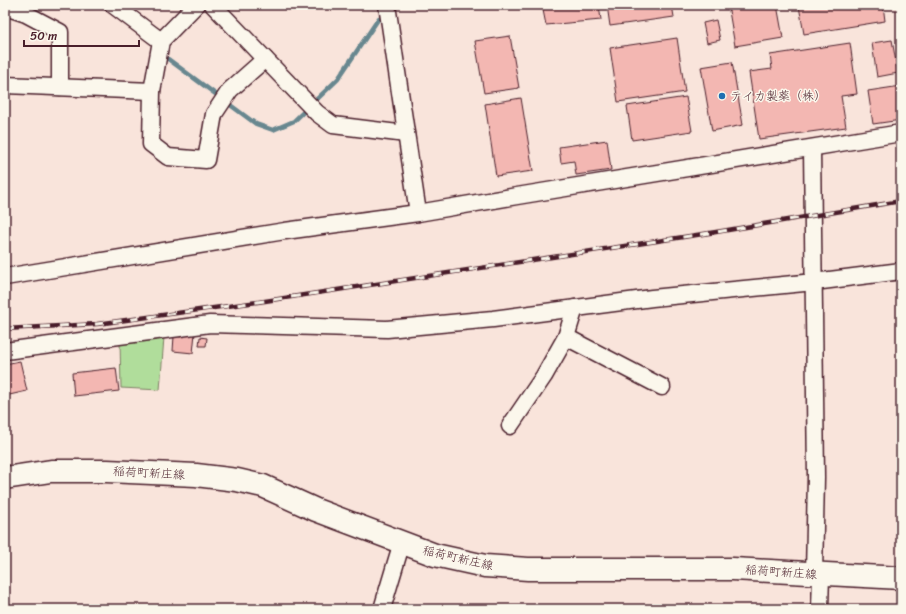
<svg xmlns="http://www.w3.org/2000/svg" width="906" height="614" viewBox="0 0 906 614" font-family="Sriracha,'Klee One',sans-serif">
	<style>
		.green { fill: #b0dd9b; stroke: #7d7e63 }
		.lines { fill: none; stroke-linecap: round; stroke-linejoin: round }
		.stream { stroke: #68878f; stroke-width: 4.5 }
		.building { fill: #f3b7b2; stroke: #4a1f2b }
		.minor-casing { stroke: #4a1f2b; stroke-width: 19 }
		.secondary-casing { stroke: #4a1f2b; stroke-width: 25 }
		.minor { stroke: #fbf7ec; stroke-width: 16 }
		.secondary { stroke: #fbf7ec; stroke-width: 22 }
		.rail-casing { stroke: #4a1f2b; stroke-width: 4.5 }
		.rail { stroke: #fbf7ec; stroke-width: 3; stroke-dasharray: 9; stroke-linecap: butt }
		.poi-dot { fill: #1f6fb2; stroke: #fbf7ec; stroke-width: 1.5 }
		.labels { text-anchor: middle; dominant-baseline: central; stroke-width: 3; stroke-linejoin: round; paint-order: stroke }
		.poi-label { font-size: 12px; fill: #4a1f2b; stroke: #fbf7ec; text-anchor: start }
		.street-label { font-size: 12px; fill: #4a1f2b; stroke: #fbf7ec }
	</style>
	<rect width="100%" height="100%" fill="#f9e4db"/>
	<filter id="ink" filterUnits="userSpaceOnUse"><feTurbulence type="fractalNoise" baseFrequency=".025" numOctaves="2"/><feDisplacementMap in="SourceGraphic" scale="8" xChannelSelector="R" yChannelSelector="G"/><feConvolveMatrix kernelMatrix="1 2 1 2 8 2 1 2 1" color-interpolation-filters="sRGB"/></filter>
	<g filter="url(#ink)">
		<polygon class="green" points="164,337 160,390 121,388 120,341"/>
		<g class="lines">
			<polyline class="stream" points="164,56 256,124 273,130 294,121 338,79 379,18"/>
		</g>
		<g class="building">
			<polygon points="542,5 599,5 601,20 546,25"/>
			<polygon points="607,5 672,5 674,17 610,26"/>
			<polygon points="728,5 777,5 783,38 735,46"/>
			<polygon points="805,5 883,5 885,21 804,34 799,6"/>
			<polygon points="716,20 720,40 707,43 703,23"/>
			<polygon points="510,36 519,88 484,93 475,41"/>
			<polygon points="677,38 685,92 618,102 610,48"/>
			<polygon points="892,40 898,73 877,77 872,43"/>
			<polygon points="850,43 857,94 841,96 846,127 759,139 749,72 772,69 770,55"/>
			<polygon points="732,62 743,125 712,131 701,67"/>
			<polygon points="901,86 901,120 873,124 868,91"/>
			<polygon points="686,97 692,131 632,140 627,106"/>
			<polygon points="521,98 533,171 496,176 485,104"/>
			<polygon points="607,140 611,170 576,175 574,161 561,163 559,147"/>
			<polygon points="182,332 195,333 193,353 173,351 174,336 181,337"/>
			<polygon points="200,337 207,338 206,346 199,346"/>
			<polygon points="20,361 27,391 5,396 5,364"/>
			<polygon points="116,368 119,391 74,396 72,373"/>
		</g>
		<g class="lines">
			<defs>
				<g id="minor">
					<polyline points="113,5 161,41"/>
					<polyline points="196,5 161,41 152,91 151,144 168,157 206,160 214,114 230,90 265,59"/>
					<polyline points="213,5 317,113 333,125 406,134"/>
					<polyline points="387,5 418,213"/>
					<polyline points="5,7 26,14 60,32 60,87"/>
					<polyline points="5,85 152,91"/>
					<polyline points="812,148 816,477 814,574"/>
					<polyline points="5,277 285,231 418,213 517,196 901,133"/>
					<polyline points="566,337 662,387"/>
					<polyline points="5,351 210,324 387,329 493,319 652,298 814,282 901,271"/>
					<polyline points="510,426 544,376 566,337 575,308"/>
					<polyline points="382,609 402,542"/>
					<polyline points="820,609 821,575"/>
				</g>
				<polyline id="secondary" points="5,478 51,471 107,471 196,475 237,480 263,486 316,510 435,555 485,566 528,569 733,569 901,578"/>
			</defs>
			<use href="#minor" class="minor-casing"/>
			<use href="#secondary" class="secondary-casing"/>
			<use href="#minor" class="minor"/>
			<use href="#secondary" class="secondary"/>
			<defs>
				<polyline id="rail" points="5,329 97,324 265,301 716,232 901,201"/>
			</defs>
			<use href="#rail" class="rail-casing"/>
			<use href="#rail" class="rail"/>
		</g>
	</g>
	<circle class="poi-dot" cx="722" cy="96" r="4"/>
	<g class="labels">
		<g class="poi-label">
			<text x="730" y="96">テイカ製薬（株）</text>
		</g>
		<g class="street-label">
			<text transform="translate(149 473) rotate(3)">稲荷町新庄線</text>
			<text transform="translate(458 558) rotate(13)">稲荷町新庄線</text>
			<text transform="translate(781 572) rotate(4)">稲荷町新庄線</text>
		</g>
	</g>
	<rect width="906" height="614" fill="none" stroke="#fbf7ec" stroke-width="20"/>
	<rect x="10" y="10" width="886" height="594" fill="none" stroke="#4a1f2b" stroke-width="1.5" filter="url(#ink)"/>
	<path d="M24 40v6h115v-6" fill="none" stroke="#4a1f2b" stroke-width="2"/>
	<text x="30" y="40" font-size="12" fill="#4a1f2b" stroke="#fbf7ec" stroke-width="3" paint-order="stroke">50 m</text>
</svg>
